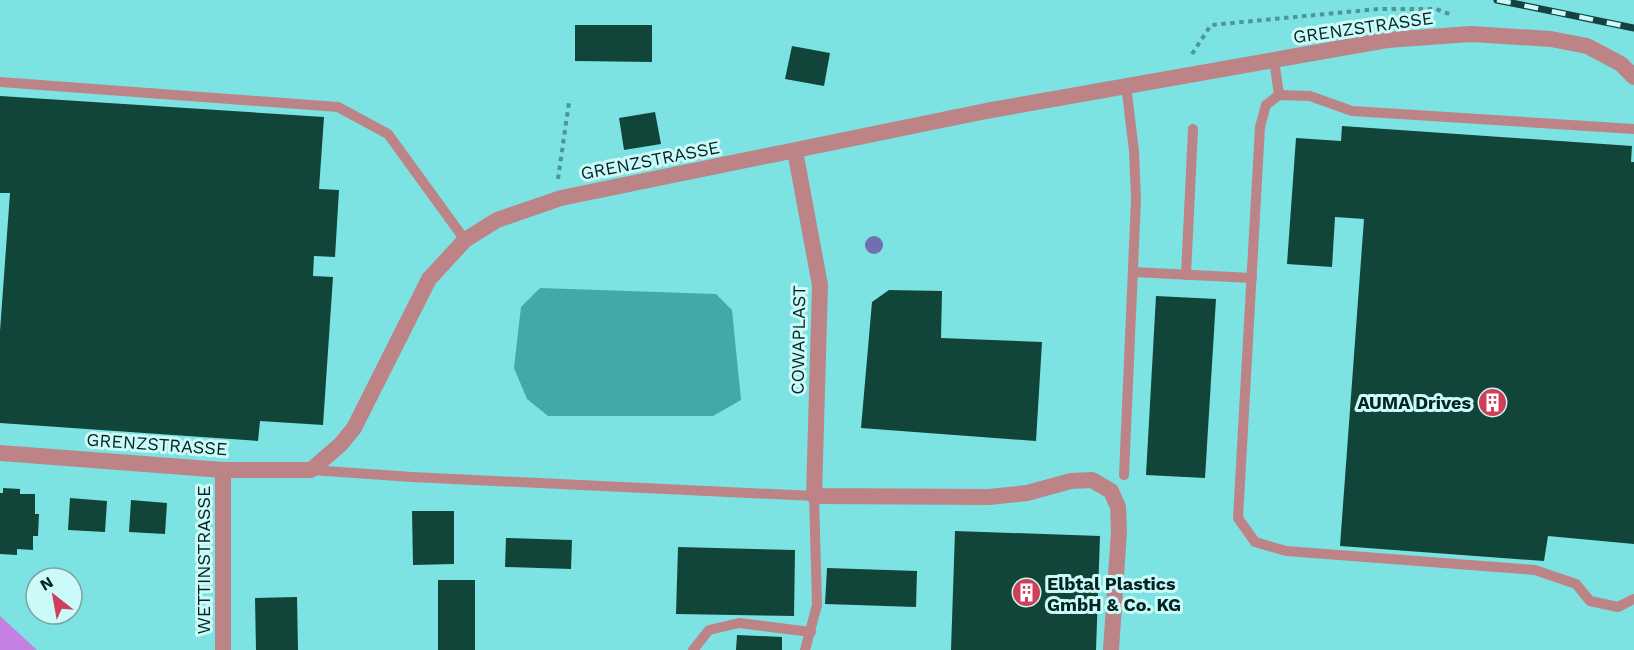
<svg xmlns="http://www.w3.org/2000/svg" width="1634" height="650" viewBox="0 0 1634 650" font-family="'Work Sans',sans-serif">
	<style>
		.forest { fill: #c480e3 }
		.water { fill: #42a9a8 }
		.building { fill: #12453a }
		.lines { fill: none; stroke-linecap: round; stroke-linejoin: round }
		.path { stroke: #4c9796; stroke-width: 4; stroke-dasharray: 4.5 4.5; stroke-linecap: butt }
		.service { stroke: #bd8488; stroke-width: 10 }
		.minor { stroke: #bd8488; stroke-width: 16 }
		.tertiary { stroke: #bd8488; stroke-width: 16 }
		.rail-casing { stroke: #154241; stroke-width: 7 }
		.rail { stroke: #cbfaf9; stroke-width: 4.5; stroke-dasharray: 14; stroke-linecap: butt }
		.tree { fill: #726eb2 }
		.labels { text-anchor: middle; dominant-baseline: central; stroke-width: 6; stroke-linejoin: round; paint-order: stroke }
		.street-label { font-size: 18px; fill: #022423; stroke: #cbfaf9 }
		.poi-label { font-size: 18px; font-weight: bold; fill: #022423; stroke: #cbfaf9; text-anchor: end }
	</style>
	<rect width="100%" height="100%" fill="#7ce3e2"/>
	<polygon class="forest" points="0,616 37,650 0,650"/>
	<polygon class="water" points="540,288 716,294 732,310 741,400 713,416 548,416 527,399 514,368 521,307"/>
	<g class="building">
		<polygon points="575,25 652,25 652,62 575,61"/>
		<polygon points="792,46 830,53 824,86 785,79"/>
		<polygon points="0,96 324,117 319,189 339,190 335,257 314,256 313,276 333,277 323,425 260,421 258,441 0,423 0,331 10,193 0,193"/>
		<polygon points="655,112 661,144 624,150 619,118"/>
		<polygon points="1342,126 1632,146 1631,162 1634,162 1634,544 1548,536 1544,561 1340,546 1364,219 1335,217 1332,267 1287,264 1296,138 1341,141"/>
		<polygon points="889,290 942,291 941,338 1042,342 1036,441 861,428 872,302"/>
		<polygon points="1156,296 1216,299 1205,478 1146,475"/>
		<polygon points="3,488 20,489 20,494 35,494 35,514 39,514 38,536 33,536 33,550 17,549 17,555 0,554 0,493 3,493"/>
		<polygon points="70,498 107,501 105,532 68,530"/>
		<polygon points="131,500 167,503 165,534 129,532"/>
		<polygon points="412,511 454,511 454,564 413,565"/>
		<polygon points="955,531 1100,536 1096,650 951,650"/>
		<polygon points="506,538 572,540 571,569 505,567"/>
		<polygon points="678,547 795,550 794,616 676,614"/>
		<polygon points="827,568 917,571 916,607 825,604"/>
		<rect x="438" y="580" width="37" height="70"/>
		<polygon points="297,597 298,650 256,650 255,598"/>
		<polygon points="737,635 782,637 782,650 736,650"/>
	</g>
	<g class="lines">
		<g class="path">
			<polyline points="1192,54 1211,25 1378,9 1436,9 1452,15"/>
			<polyline points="558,179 569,102"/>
		</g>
		<g class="service">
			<polyline points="1274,60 1279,95"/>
			<polyline points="0,82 338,107 388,134 465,240"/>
			<polyline points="1634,129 1352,111 1310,96 1279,95 1266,105 1260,127 1238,518 1255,542 1286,551 1535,570 1576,584 1590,601 1618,607 1634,599"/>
			<polyline points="1133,272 1252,278"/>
			<polyline points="1186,275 1193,129"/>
			<polyline points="311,470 412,477 814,496 817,605 805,650"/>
			<polyline points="1124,475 1136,199 1134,151 1126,85"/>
			<polyline points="693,650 709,630 739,623 811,632"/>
		</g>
		<g class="minor">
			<polyline points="795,151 820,285 814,496 989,497 1027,493 1071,481 1092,480 1111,491 1118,507 1119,531 1111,650"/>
			<polyline points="223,470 223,650"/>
		</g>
		<polyline class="tertiary" points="0,453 223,470 311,470 341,444 354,428 429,279 465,240 497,220 561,198 986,111 1387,40 1471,34 1551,39 1587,46 1621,64 1634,77"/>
		<defs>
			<polyline id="rail" points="1497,0 1634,28"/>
		</defs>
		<use href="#rail" class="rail-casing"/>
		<use href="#rail" class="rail"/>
	</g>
	<circle class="tree" cx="874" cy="245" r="9"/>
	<defs>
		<symbol id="building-disc" viewBox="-11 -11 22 22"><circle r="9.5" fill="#cf3f59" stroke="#cbfaf9"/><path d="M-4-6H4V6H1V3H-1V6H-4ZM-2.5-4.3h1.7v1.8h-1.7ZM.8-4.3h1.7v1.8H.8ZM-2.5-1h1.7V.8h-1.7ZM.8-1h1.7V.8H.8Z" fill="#fff"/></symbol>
	</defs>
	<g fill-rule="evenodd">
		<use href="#building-disc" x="1476" y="386" width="33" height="33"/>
		<use href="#building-disc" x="1010" y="576" width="33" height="33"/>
	</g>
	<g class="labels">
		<g class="street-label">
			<text transform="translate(1363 27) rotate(-8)">GRENZSTRASSE</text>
			<text transform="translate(650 160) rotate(-11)">GRENZSTRASSE</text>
			<text transform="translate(798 340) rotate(-89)">COWAPLAST</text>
			<text transform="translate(157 444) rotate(4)">GRENZSTRASSE</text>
			<text transform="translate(203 560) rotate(-90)">WETTINSTRASSE</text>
		</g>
		<g class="poi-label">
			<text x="1471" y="402">AUMA Drives</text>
			<text x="1047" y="583" text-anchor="start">Elbtal Plastics<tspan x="1047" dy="21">GmbH &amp; Co. KG</tspan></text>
		</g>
	</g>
	<g transform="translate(54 596) rotate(329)"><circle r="28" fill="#cbfaf9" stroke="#7ba4a3" stroke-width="1.5"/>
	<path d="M0-4.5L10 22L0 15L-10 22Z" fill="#cf3f59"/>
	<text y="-9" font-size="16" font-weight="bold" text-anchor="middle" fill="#022423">N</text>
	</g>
</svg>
